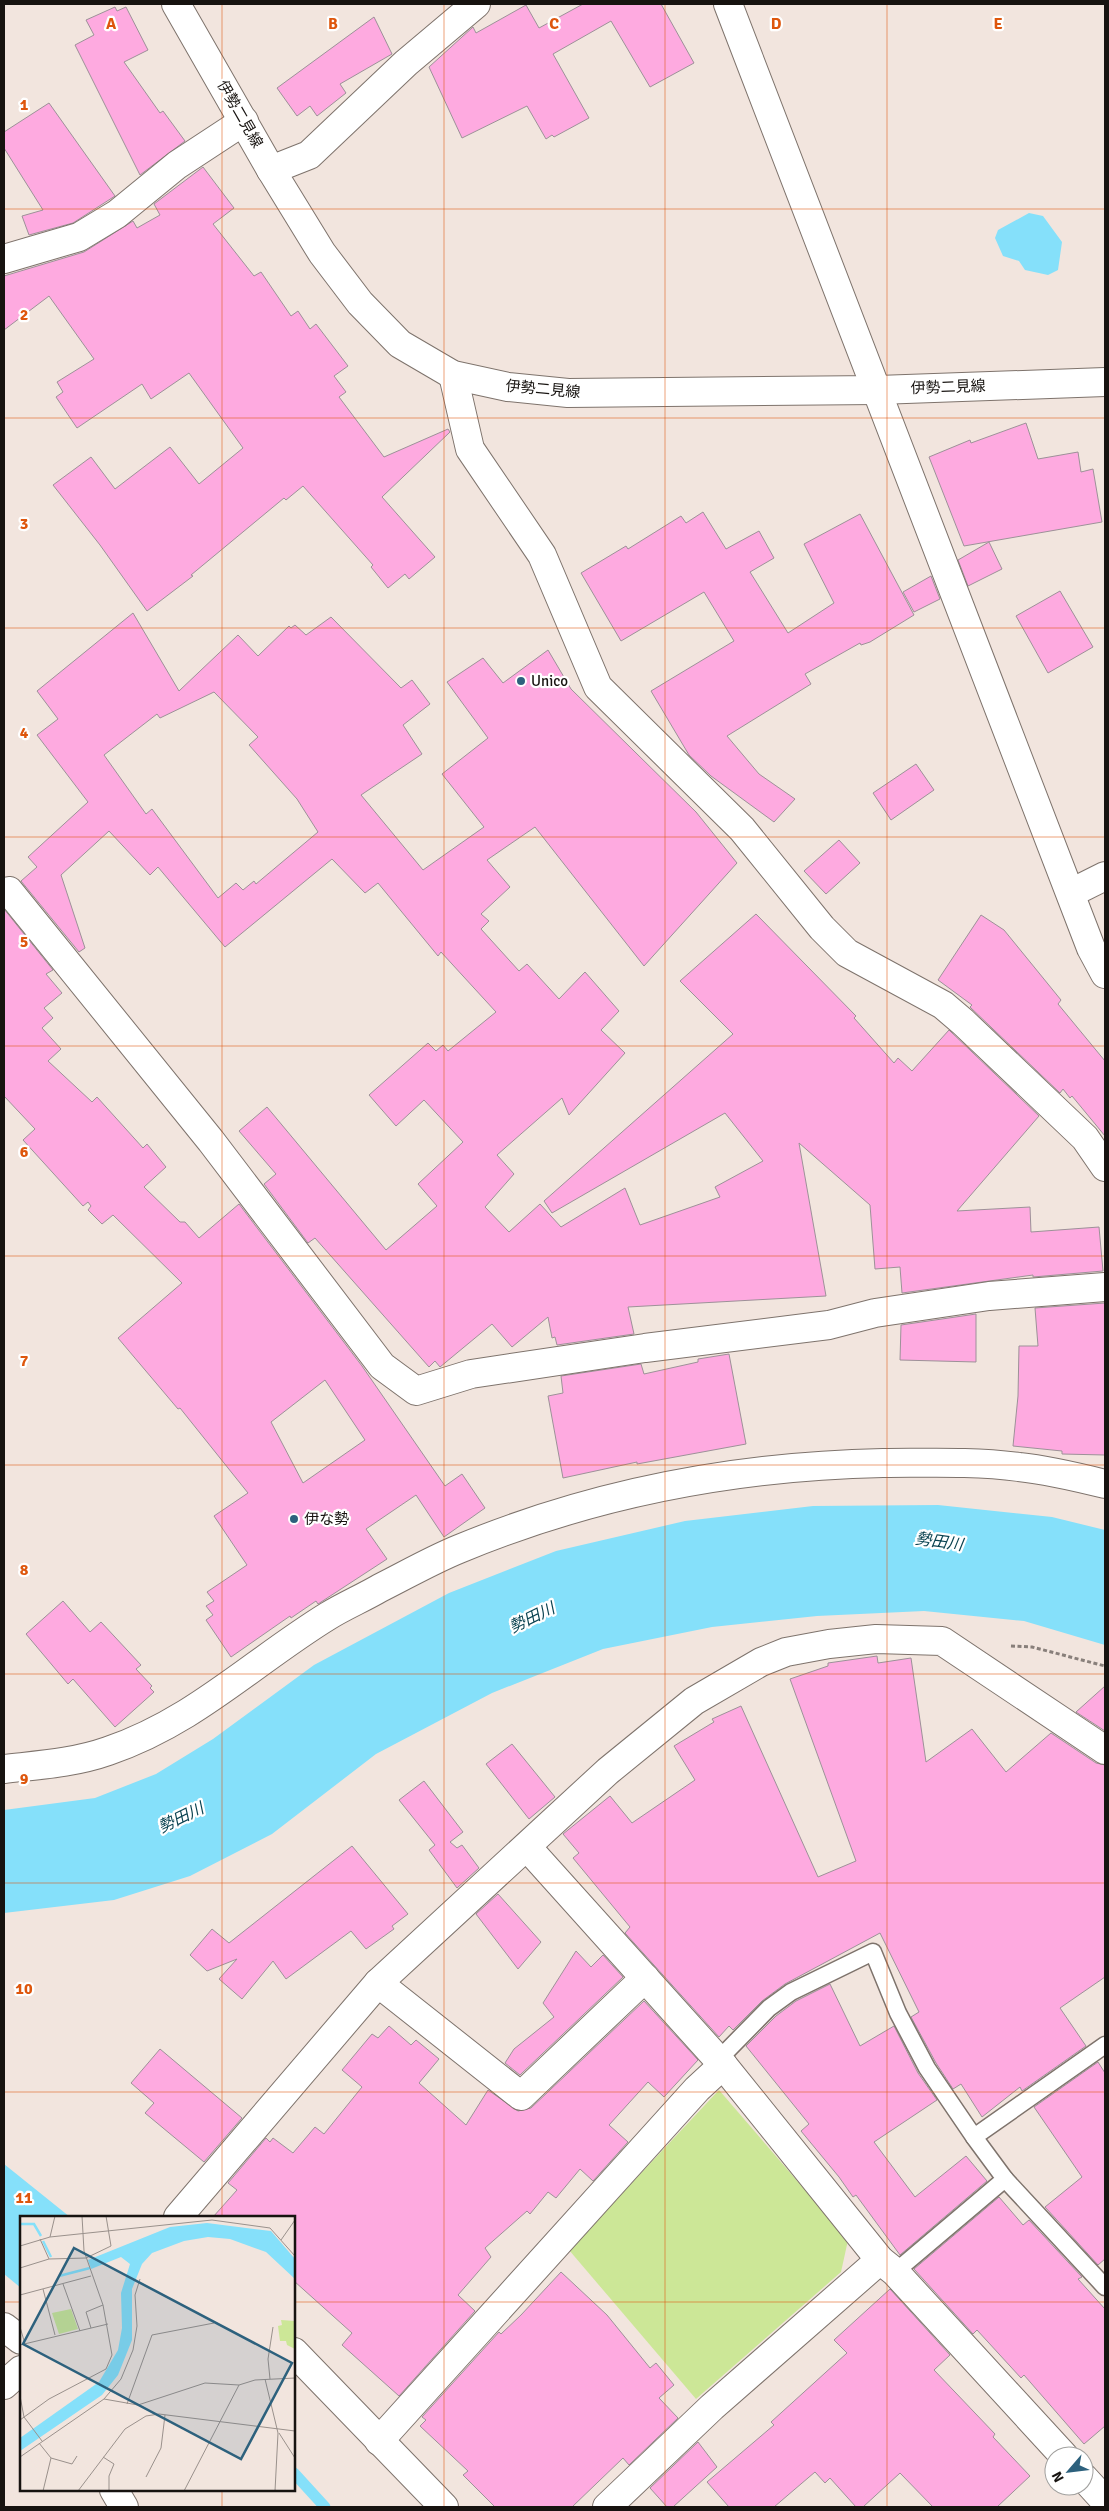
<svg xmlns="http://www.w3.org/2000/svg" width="1109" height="2511" viewBox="0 0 1109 2511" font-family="Signika,'Noto Sans JP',sans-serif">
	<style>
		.green { fill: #cce797 }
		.water { fill: #85e0fa }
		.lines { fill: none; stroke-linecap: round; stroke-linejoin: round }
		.stream { stroke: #85e0fa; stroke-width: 11 }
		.building { fill: #feaae0; stroke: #9d9198; fill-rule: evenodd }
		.service-casing { stroke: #7e736c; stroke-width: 19 }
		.minor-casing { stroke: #7e736c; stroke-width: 30 }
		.tertiary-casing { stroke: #7e736c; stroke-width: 30 }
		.secondary-casing { stroke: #7e736c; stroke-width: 30 }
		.path { stroke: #887f7a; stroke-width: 3; stroke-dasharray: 4 2.5; stroke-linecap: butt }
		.service { stroke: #fff; stroke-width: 16 }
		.minor { stroke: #fff; stroke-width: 28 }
		.tertiary { stroke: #fff; stroke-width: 28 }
		.secondary { stroke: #fff; stroke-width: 28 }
		.grid { fill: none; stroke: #de560c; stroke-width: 1; stroke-opacity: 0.55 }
		.poi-dot { fill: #2d617d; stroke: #fff; stroke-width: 2 }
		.labels { text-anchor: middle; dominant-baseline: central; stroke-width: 4.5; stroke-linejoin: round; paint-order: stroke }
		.street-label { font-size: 15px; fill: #171310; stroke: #fff }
		.poi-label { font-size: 15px; fill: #171310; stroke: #fff; text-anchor: start }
		.water-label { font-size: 16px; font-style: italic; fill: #0a4351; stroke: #fff }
		.inset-river { fill: none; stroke: #85e0fa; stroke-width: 2.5 }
		.inset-road { fill: none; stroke: #9a918c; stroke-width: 1 }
		.view { fill: #2d617d; fill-opacity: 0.15; stroke: #2d617d; stroke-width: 2.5 }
		.inset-edge { fill: none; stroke: #171310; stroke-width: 2.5 }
		.grid-label { font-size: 16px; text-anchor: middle; font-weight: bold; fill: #de560c; stroke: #fff; stroke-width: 4.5; stroke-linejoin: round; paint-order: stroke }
	</style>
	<rect width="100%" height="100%" fill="#f2e5de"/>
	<polygon class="green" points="719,2090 848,2240 841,2272 696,2399 569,2250"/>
	<g class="water">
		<polygon points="1029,213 1043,216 1062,242 1058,270 1048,275 1025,270 1019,261 1003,256 995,238 998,230"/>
		<polygon points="938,1505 1052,1517 1105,1530 1105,1645 1024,1621 924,1611 817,1616 712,1627 603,1649 492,1693 376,1754 272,1834 190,1876 114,1900 4,1913 4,1810 95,1798 156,1774 213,1739 314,1665 449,1593 556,1551 685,1521 813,1506"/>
		<polygon points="4,2164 70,2217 21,2217 21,2288 4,2274"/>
	</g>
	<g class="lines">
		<polyline class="stream" points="294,2473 325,2507"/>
	</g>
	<g class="building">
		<polygon points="583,4 661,4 694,63 650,87 611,21 553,54 589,118 554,137 552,135 546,139 527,106 462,138 429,67 473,27 476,33 526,5 539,28"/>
		<polygon points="115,7 117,11 126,7 148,50 124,62 160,113 163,111 185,141 140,175 75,45 94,35 86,20"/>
		<polygon points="374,17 392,54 340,84 346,93 317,116 310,106 297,116 277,88"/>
		<polygon points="49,103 115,196 73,223 29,235 22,216 43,210 4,148 4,132"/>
		<polygon points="203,167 234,208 213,224 254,276 261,272 291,316 298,311 310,329 316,324 348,366 334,376 346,392 339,397 384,457 448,429 450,432 382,497 435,557 409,579 405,574 388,588 371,567 373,565 303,486 286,500 284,498 191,575 193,576 147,611 100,545 53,485 91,457 115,489 170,447 199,484 243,448 189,373 151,399 142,384 77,428 56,397 63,392 57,382 94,359 49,296 4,330 4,276 84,252 133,221 137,228 160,215 154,204"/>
		<polygon points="1026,423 1038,459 1078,452 1081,472 1093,469 1102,522 964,546 929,457 970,440 971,443"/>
		<polygon points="703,512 726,549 759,531 774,558 750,572 788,633 834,603 804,544 860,514 914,615 870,642 861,645 860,643 805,674 811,684 727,736 759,774 795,799 774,822 711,776 689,755 651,691 734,641 704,592 621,641 581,573 626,546 628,549 681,516 686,523"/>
		<polygon points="989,542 1002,569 968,586 958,560"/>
		<polygon points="931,576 940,599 914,612 903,592"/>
		<polygon points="1060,591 1093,647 1048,673 1016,616"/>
		<path d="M133 613 179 691 238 635 258 656 289 626 291 628 295 625 306 635 331 617 401 688 412 680 430 704 403 725 422 754 361 795 423 870 484 827 442 774 488 738 447 682 483 658 503 683 548 650 571 689 696 812 737 863 644 966 535 827 487 860 510 887 481 914 489 921 481 929 519 971 527 964 559 999 585 972 619 1011 601 1030 625 1053 569 1115 562 1098 497 1155 514 1174 485 1207 509 1232 540 1204 561 1227 625 1188 640 1225 720 1197 715 1187 763 1161 725 1113 552 1213 544 1201 733 1034 680 981 756 914 856 1016 854 1018 894 1063 898 1058 912 1071 949 1030 1039 1116 957 1211 1030 1207 1031 1232 1099 1227 1103 1271 1033 1277V1275L902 1293 900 1267 875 1269 870 1205 799 1143 826 1296 628 1307 634 1334 557 1345 555 1337 552 1338 548 1317 512 1347 492 1324 440 1367 435 1361 429 1367 315 1238 308 1243 264 1184 276 1174 239 1131 267 1107 386 1250 437 1206 418 1184 463 1142 424 1100 396 1126 369 1095 428 1043 436 1051 443 1045 448 1051 496 1012 441 952 438 956 378 883 365 893 332 859 225 947 158 867 150 875 109 831 61 875 85 948 79 952 21 881 37 867 28 857 88 802 37 735 58 719 37 691ZM214 692 258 737 249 745 297 799 318 832 256 884 254 881 243 890 236 883 218 898 152 809 146 814 104 755 157 714 160 718Z"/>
		<polygon points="916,764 934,790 891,820 873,793"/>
		<polygon points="839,840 860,863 826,894 804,871"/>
		<path d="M4 909 53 970 46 974 62 993 44 1008 53 1018 42 1028 61 1049 48 1061 92 1102 97 1097 143 1148 147 1144 166 1167 144 1187 180 1222H185L199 1238 239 1204 362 1366 445 1486 462 1474 485 1508 444 1537 416 1495 366 1529 387 1559 318 1604 316 1601 291 1618 290 1616 231 1657 206 1620 213 1615 206 1606 214 1601 207 1592 247 1565 214 1516 248 1493 180 1408 178 1409 118 1338 182 1283 113 1215 102 1224 88 1210 91 1206 88 1202 83 1206 23 1140 35 1129 4 1096ZM325 1380 365 1440 303 1483 271 1422Z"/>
		<polygon points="981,915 1004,930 1061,1000 1058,1004 1105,1061 1105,1136 1072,1096 1070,1098 1063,1089 1060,1093 970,1007 972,1005 938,980"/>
		<polygon points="1105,1303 1105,1455 1062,1454 1062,1451 1013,1446 1018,1396 1019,1346 1038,1346 1035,1308"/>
		<polygon points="976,1314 976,1362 900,1360 901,1325"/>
		<polygon points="729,1354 746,1444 637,1464 637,1462 563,1478 548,1396 563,1393 561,1376 641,1364 644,1374 698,1362 698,1359"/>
		<polygon points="63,1601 90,1632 101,1622 141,1665 136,1669 152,1686 150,1688 154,1692 115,1727 73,1679 68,1684 26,1634"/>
		<polygon points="877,1656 878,1663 911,1658 926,1762 972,1729 1006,1772 1051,1733 1096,1763 1105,1765 1105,1977 1060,2008 1086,2046 1022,2091 1020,2087 982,2117 961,2084 953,2089 936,2063 911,2017 919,2012 880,1933 785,1984 762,2001 733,2030 729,2026 719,2037 625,1933 630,1927 573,1858 579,1853 563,1834 610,1796 632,1823 695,1780 674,1746 714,1722 712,1719 741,1706 818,1877 856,1861 790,1679 828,1666 828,1663"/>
		<polygon points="1105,1686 1105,1731 1076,1712"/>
		<polygon points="512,1744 555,1797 529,1819 486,1764"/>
		<polygon points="424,1781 463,1832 450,1842 457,1848 462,1845 479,1868 457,1888 429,1850 435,1845 399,1800"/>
		<polygon points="352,1846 408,1914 392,1926 394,1929 366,1949 351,1931 286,1979 273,1961 242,1999 219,1979 237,1959 207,1971 190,1955 212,1929 229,1943"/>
		<polygon points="498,1894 541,1942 518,1969 476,1914"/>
		<polygon points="576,1951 591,1967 603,1955 623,1977 520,2075 505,2063 514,2049 554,2017 543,2003"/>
		<polygon points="830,1984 860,2046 894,2026 918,2073 937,2100 874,2142 915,2197 966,2156 987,2181 900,2255 856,2195 853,2197 839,2177 801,2131 809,2124 746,2046 776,2016 796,2001"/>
		<polygon points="644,2001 698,2060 664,2097 648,2082 609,2125 628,2142 593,2181 580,2169 556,2198 548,2192 530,2214 527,2211 485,2248 491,2257 458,2295 475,2311 399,2396 342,2345 352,2333 294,2281 294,2217 213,2217 237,2190 228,2183 266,2138 270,2142 273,2138 293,2153 315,2127 324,2134 362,2087 342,2070 372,2034 378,2038 389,2026 411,2045 416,2040 439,2059 419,2083 466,2125 488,2090 518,2111 531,2108"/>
		<polygon points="160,2049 242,2118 204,2162 145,2113 154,2103 131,2083"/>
		<polygon points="1098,2062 1105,2073 1105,2259 1098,2265 1045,2207 1082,2177 1034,2107"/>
		<polygon points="999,2197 1023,2225 1029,2220 1082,2277 1078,2279 1105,2309 1105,2426 1084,2444 1024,2375 1021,2378 977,2330 973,2334 914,2269"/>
		<polygon points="561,2272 607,2315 650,2368 656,2363 674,2385 659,2398 678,2418 629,2465 623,2458 572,2507 495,2507 463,2475 468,2471 420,2426 426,2420 422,2417 499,2332 501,2334 521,2315"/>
		<polygon points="890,2289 950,2355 934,2370 995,2434 993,2437 1030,2476 997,2507 933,2507 900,2473 863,2507 856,2507 830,2478 825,2483 815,2472 774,2507 729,2507 707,2482 774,2425 771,2422 847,2353 834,2340"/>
		<polygon points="698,2442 717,2467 673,2507 667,2507 650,2488"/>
	</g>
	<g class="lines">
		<defs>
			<g id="service">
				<polyline points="718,2060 769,2008 791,1992 873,1952 898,2013 927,2068 974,2137"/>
				<polyline points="1005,2179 1105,2287"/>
				<polyline points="895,2272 1005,2179 974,2137 1105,2045"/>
			</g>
			<g id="minor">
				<polyline points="728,4 1091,948 1105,974"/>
				<polyline points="271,170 309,155 406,63 476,4"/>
				<polyline points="4,259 79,237 117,214 177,165 244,121"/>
				<polyline points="453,375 470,449 542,555 598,687 742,829 822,928 847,953 943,1005 963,1022 1085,1138 1105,1167"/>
				<polyline points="9,891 211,1141 382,1366 416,1391 471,1374 645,1348 829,1325 875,1313 989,1296 1105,1287"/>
				<polyline points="1071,893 1105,876"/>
				<path d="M4 1769C39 1765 74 1763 108 1751 194 1722 253 1662 328 1616 344 1606 363 1598 380 1588 406 1575 432 1560 459 1549 594 1493 738 1466 883 1463 928 1463 974 1461 1019 1467 1048 1470 1077 1477 1105 1484"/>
				<polyline points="527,1847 723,2065 880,2260 895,2272 1064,2456"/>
				<polyline points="378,1983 521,2096 645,1978"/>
				<polyline points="178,2217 378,1983 608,1771 694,1701 761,1662 786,1652 829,1644 876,1639 942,1641 1105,1750"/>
				<polyline points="4,2327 21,2340"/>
				<polyline points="4,2385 21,2370"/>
				<polyline points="379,2441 697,2089 723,2065"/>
				<polyline points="1084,2478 1105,2501"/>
				<polyline points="114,2490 124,2507"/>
				<polyline points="607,2507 712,2407 880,2260"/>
			</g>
			<polyline id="tertiary" points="294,2352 444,2507"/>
			<polyline id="secondary" points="176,4 271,170 322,253 360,303 400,344 453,375 508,387 568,393 878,390 1105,382"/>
		</defs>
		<use href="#service" class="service-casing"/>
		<use href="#minor" class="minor-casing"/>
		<use href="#tertiary" class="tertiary-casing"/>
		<use href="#secondary" class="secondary-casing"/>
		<polyline class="path" points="1011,1646 1032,1647 1105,1666"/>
		<use href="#service" class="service"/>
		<use href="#minor" class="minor"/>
		<use href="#tertiary" class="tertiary"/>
		<use href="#secondary" class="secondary"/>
	</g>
	<path class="grid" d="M222 4V2217M444 4V2507M665 4V2507M887 4V2507M4 209H1105M4 418H1105M4 628H1105M4 837H1105M4 1046H1105M4 1256H1105M4 1465H1105M4 1674H1105M4 1883H1105M4 2092H1105M4 2302H21M294 2302H1105M222 2490V2507"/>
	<g class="poi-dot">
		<circle cx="521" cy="681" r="5"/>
		<circle cx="294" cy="1519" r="5"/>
	</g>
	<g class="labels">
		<g class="street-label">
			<text transform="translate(240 114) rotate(60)">伊勢二見線</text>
			<text transform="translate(948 387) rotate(-2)">伊勢二見線</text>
			<text transform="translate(543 389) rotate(5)">伊勢二見線</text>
		</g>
		<g class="poi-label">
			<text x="531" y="681">Unico</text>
			<text x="304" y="1519">伊な勢</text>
		</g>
		<g class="water-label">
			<text transform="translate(939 1542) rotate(8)">勢田川</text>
			<text transform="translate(532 1618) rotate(-26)">勢田川</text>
			<text transform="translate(181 1818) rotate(-26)">勢田川</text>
		</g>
	</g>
	<g transform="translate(20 2216)">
		<rect width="275" height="275" fill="#f2e5de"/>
		<path d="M51 93 58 113 39 118 32 97ZM261 104 275 105V133L267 129 266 125H260L258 110 262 109Z" fill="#cce797"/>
		<path d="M187 7 251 15 275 43V63L246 36 210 23 188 21 164 25 132 37 122 48 112 73V124L98 159 82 179 0 235V222L79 166 98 134 102 112 101 77 110 48 101 41 71 53 68 44 150 11Z" fill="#85e0fa"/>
		<path class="inset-river" d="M1 8H14L21 20M23 25 31 41M39 60 70 52"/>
		<path class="inset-road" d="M30 21 35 0M261 24 275 4M0 30 30 21 192 4 250 12 275 40M29 43 66 42 91 30 86 0M0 52 29 43 20 23M43 68 60 115M23 73 35 119M0 79 71 60M0 111 5 128M71 112 66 96 83 89M0 129 88 108M245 163 258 217 255 275M250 163 248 143 253 111M0 180 4 201 22 225M84 183 101 163 113 134 117 110 115 79 120 63M107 188 132 119 194 107M0 204 29 183 86 153 92 139 83 89 64 35 62 0M259 217 275 242M19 227 31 242 52 248 57 240M0 241 84 183 118 189 185 167 219 169M83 241 94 248 89 260V275M126 261 141 232 145 199M23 275 31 242M58 275 105 213 126 200 139 198 275 215M164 275 219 169 235 164 275 162"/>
		<path class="view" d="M54 32 272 147 221 243 3 128Z"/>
		<rect width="275" height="275" class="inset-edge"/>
	</g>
	<g class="grid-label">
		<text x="111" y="29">A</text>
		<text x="333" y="29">B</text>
		<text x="554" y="29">C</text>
		<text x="776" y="29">D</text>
		<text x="998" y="29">E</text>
		<text x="24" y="110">1</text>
		<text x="24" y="320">2</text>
		<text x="24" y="529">3</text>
		<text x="24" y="738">4</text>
		<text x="24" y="947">5</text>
		<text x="24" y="1157">6</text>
		<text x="24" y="1366">7</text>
		<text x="24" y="1575">8</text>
		<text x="24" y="1784">9</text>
		<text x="24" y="1994">10</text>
		<text x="24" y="2203">11</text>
	</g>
	<rect width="1109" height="2511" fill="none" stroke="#171310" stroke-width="10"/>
	<g transform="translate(1069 2471) rotate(242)"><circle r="24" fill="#ffffff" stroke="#a2a19f"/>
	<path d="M0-4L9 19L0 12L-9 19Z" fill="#2d617d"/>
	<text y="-8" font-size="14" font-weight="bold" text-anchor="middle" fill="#171310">N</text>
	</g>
</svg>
